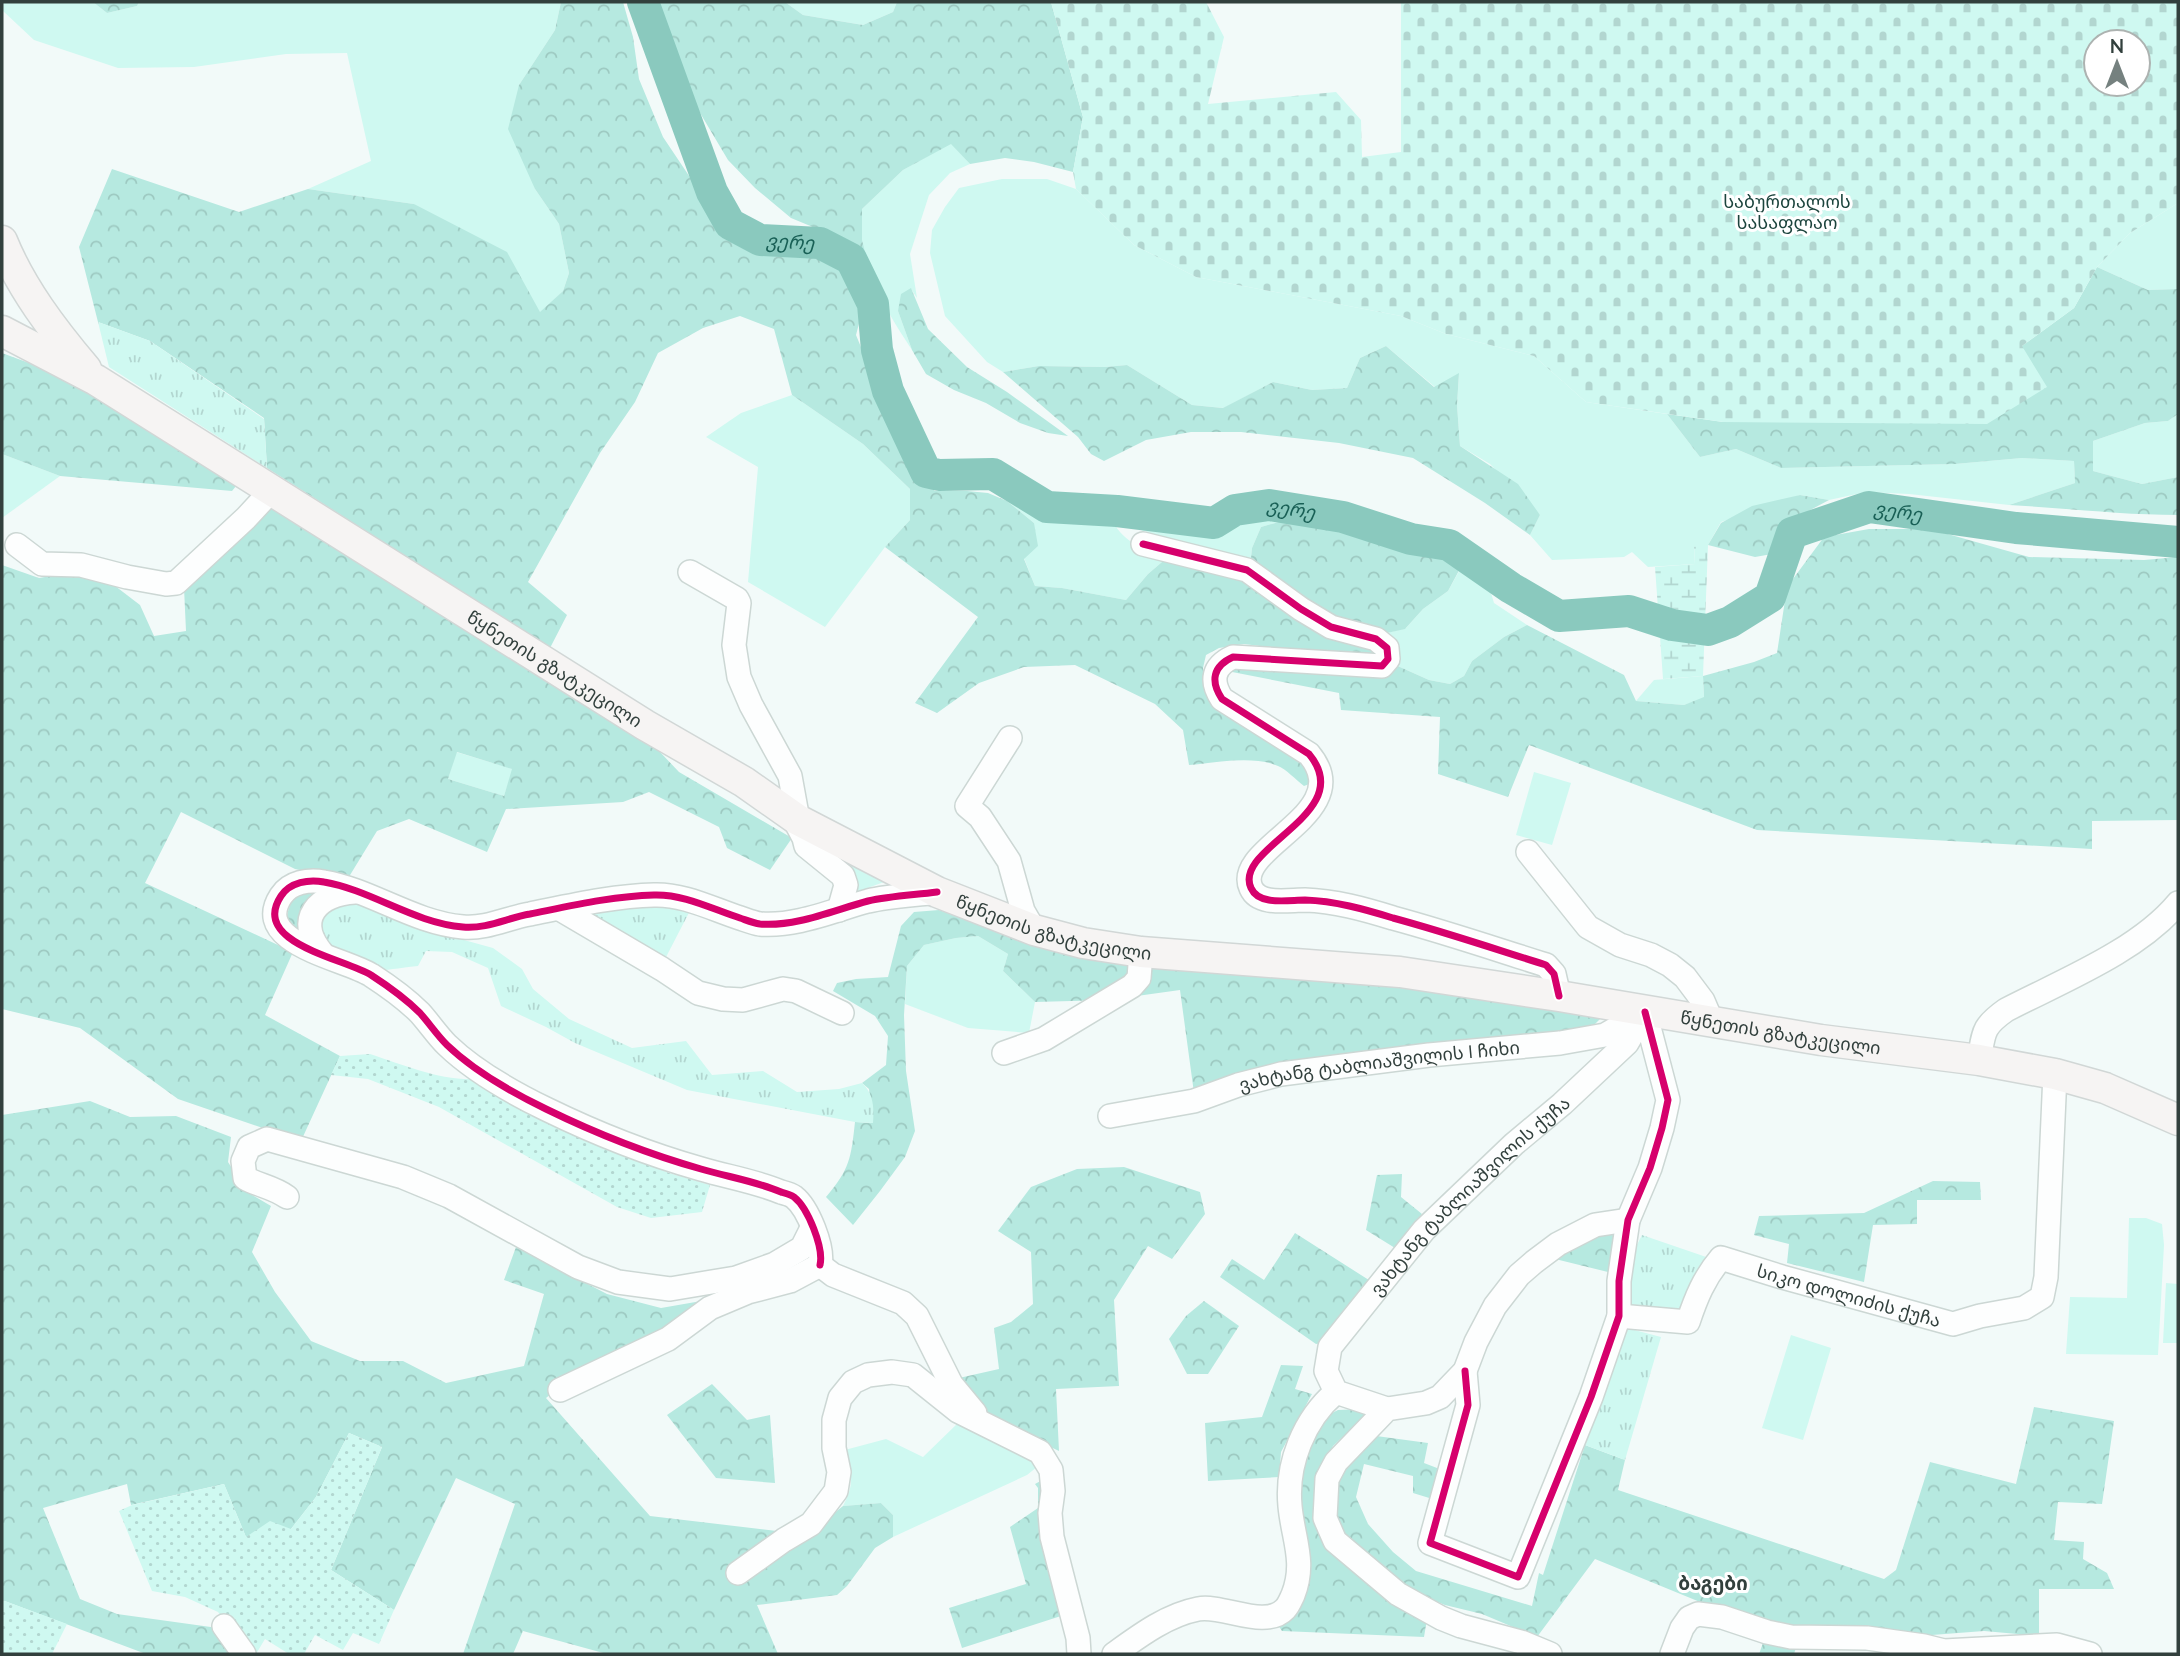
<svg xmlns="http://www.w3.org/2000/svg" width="2180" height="1656" viewBox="0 0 2180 1656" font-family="Mulish,'Noto Sans Georgian',sans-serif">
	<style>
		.grass { fill: #cff9f1 }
		.forest { fill: url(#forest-crowns); fill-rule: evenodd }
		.wetland { fill: url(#wetland-marsh) }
		.cemetery { fill: url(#cemetery-stones); fill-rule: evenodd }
		.park { fill: url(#park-tufts) }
		.garden { fill: url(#garden-dots) }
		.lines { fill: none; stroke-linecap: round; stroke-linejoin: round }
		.river { stroke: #8ac9be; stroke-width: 32 }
		.minor-casing { stroke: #ccd7d4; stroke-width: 26 }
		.major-casing { stroke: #d1d7d6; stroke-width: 33 }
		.minor { stroke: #fdfefe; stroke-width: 23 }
		.major { stroke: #f6f4f3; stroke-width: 30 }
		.cycleway-casing { stroke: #fff; stroke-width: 11 }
		.cycleway { stroke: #d6006c; stroke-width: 7 }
		.labels { text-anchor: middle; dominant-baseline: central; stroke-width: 6; stroke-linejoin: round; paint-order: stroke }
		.park-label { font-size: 18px; fill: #1c443d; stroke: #fff }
		.street-label { font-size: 18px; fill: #32403d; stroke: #fff }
		.water-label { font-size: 19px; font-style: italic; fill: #185f55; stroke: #fff }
		.neighbourhood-label { font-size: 19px; font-weight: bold; fill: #32403d; stroke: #fff }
	</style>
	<defs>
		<pattern id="forest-crowns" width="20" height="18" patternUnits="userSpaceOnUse" patternTransform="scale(1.75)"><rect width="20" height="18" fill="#b6e9e0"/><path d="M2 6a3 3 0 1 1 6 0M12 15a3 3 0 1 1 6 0" fill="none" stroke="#9dc9c1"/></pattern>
		<pattern id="wetland-marsh" width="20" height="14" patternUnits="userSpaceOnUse" patternTransform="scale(1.75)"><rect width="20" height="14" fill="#cff9f1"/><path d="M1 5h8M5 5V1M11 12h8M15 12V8" fill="none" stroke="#b2d6d0"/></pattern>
		<pattern id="cemetery-stones" width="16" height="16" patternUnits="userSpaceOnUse" patternTransform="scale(1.75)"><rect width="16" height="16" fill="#cff9f1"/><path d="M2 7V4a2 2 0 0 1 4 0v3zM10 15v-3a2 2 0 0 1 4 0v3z" fill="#b2d6d0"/></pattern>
		<pattern id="park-tufts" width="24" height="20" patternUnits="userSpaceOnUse" patternTransform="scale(1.75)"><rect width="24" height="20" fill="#cff9f1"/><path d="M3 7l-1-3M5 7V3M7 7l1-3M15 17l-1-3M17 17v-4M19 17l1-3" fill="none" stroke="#b2d6d0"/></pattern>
		<pattern id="garden-dots" width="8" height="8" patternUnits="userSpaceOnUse" patternTransform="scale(1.75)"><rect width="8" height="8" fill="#cff9f1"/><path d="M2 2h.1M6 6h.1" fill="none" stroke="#b2d6d0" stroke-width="1.8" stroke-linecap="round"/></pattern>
	</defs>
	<rect width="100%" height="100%" fill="#f2faf9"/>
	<g class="grass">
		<polygon points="2,2 93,2 107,13 137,6 139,2 561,2 555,30 519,85 535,189 559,224 569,273 563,291 540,313 414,204 308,189 371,161 347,53 286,54 194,67 118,68 34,40 2,10"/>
		<polygon points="785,2 897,2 893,12 863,25 803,15"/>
		<path d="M951 143 970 164 950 173 929 195 910 254 917 298 911 289 898 311 912 350C890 316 868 282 862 241 861 231 862 219 862 209L903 170Z"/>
		<polygon points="1002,179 1047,179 1076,189 1134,245 1196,277 1401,316 1446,334 1534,356 1586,402 1667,414 1700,457 1736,449 1781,468 1955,464 2022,458 2074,461 2075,483 2009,505 1909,494 1866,492 1829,500 1800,495 1721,522 1708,545 1694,546 1695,564 1648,567 1632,552 1624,557 1552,560 1530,535 1540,515 1490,464 1460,446 1457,405 1459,374 1435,387 1386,346 1360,358 1347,388 1312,390 1273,382 1224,408 1192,405 1127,365 1105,367 1039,366 1003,372 987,362 945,316 930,253 932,230 945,207 959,188"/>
		<polygon points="2178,203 2178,289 2148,290 2097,267 2130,233"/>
		<polygon points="792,395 863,444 910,489 910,520 885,547 825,627 748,582 758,467 706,437 741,413"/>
		<polygon points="2178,414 2178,477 2142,484 2093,471 2093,441 2145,423 2168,421"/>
		<polygon points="2,454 60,476 2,518"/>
		<path d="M1007 501 1043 515 1112 520C1126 546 1143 547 1169 556L1148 574 1126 600 1062 588 1035 586 1024 558 1034 523Z"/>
		<polygon points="1255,514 1303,515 1261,527 1252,548 1251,558 1175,541 1132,527 1130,520 1218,531 1233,522"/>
		<polygon points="1448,553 1486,576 1494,603 1527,625 1504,637 1472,661 1464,676 1450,684 1429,680 1391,663 1387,633 1406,628 1423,609 1448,591 1462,566"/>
		<polygon points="1703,676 1704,698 1684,705 1636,701 1654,680"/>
		<polygon points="456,752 513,769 504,796 448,779"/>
		<polygon points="1534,772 1571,783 1552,845 1516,835"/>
		<polygon points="844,857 895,878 840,898 846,871"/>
		<polygon points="978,936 1008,954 1003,971 1035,1002 1029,1033 968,1028 905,1004 907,966 924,945 956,938"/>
		<polygon points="2129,1218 2146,1218 2162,1224 2164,1245 2158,1355 2066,1354 2070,1297 2127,1298"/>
		<polygon points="2166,1283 2178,1284 2178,1343 2163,1343"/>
		<polygon points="1791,1335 1831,1348 1803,1440 1762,1428"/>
		<path d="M958 1423 1026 1450 1037 1467 1027 1475 893 1537V1515L881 1503 843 1506C856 1481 851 1476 841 1451L886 1439 923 1457Z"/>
	</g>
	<g class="forest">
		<polygon points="93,2 139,2 137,6 107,13"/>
		<path d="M561 2H623L633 37 639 79 663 137 726 231 756 242 820 250 845 270 862 312 856 335 914 476 935 491H967L988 493 1007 501 1034 523 1038 546 1024 559 1035 586 1062 588 1126 600 1148 574 1169 556 1247 574 1382 650 1369 660 1244 644 1219 648 1206 655 1203 668 1207 686 1307 760 1312 783 1304 786C1296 780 1286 769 1278 766 1252 755 1215 763 1189 765L1183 730 1155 704 1075 665 1024 667 979 683 937 713 915 703 978 617 885 547 910 520V489L863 444 792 395 774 329 740 316 703 328 658 353 635 402 600 453 528 582 567 615 550 648 267 468 264 418 150 341 98 322 79 247 112 169 239 212 308 189 414 204 507 252 540 312 563 291 569 273 559 224 535 189 508 129 519 85 555 30Z"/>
		<polygon points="655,2 785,2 803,15 863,25 893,12 897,2 1051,2 1083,117 1073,172 1034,162 1005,158 970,164 951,144 903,170 862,209 862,240 868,264 837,237 791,218 755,188 728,160 687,91 667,47"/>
		<path d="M2097 267 2148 290 2178 289V414L2168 421 2145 423 2093 441V471L2142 484 2178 477V515C2122 515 2066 508 2009 505L2075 483 2074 461 2022 458 1955 464 1781 468 1736 449 1700 457 1667 414 1723 422 2022 346 2074 308Z"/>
		<polygon points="911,288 928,329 967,367 1007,392 1068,436 1048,433 1020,423 986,403 954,390 926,374 912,350 898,311 901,294"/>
		<polygon points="1386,346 1434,387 1459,373 1457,405 1460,446 1518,484 1540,515 1530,535 1485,503 1413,458 1339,443 1241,432 1191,432 1146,440 1104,461 1091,454 1078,437 1003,372 1039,366 1105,367 1127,365 1192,405 1223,408 1273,382 1312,390 1347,388 1360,358"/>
		<polygon points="2,353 48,370 241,480 232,491 60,476 2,454"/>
		<polygon points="1800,495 1829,500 1786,523 1772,554 1755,557 1708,545 1721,523 1752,506"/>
		<path d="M274 497 640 731 679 772 792 838 770 870 727 848 719 827 649 792 623 802 506 809 487 852 409 819 377 831 347 880 295 869 181 812 145 883 293 952 265 1015 340 1056 301 1141 178 1099 80 1028 2 1009V565L39 578 69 573 106 579 140 605 154 636 186 631 184 588ZM457 752 512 769 504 796 448 779Z"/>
		<polygon points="1303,515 1332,523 1405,552 1448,553 1462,565 1448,591 1423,609 1405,629 1387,633 1320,611 1284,587 1251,558 1252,548 1261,527"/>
		<polygon points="1869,529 1930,529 2029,557 2144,560 2178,557 2178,820 2092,821 2092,849 1757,830 1529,745 1508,797 1438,774 1440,717 1341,710 1339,693 1227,671 1233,660 1391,663 1429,680 1450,684 1464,676 1472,661 1504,637 1527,625 1624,675 1636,701 1684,705 1704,697 1703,676 1754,662 1777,653 1787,587 1824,537"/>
		<path d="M323 890 301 938 287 917C290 894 302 892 323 890Z"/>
		<path d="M939 910 982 925 1422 984 1603 1016 1595 1024 1558 1033 1194 1093 1180 990 1108 1000 1035 1002 1003 971 1008 954 978 936 956 938 924 945 907 966 904 1015 906 1071 915 1131 905 1157 880 1191 853 1225 826 1197C850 1169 851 1158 855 1122L873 1123 869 1089 862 1083 886 1065 888 1036 875 1016 833 991 837 983 856 979 888 977 901 926 914 912Z"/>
		<polygon points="90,1101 130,1117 176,1116 231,1137 228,1162 247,1192 271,1206 252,1252 275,1292 311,1341 360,1361 403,1361 446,1383 524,1366 544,1294 504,1280 516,1247 607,1294 661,1308 707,1300 647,1345 562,1385 546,1398 650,1516 794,1533 828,1518 843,1506 881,1503 893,1515 893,1537 875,1548 847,1586 837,1595 757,1605 778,1654 607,1654 523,1631 513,1654 463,1654 515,1504 456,1478 394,1610 331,1570 382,1447 349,1433 316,1497 291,1529 246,1537 224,1484 131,1505 127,1484 43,1508 80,1599 117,1614 218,1628 236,1654 146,1654 2,1600 2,1115"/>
		<polygon points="1124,1167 1200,1192 1205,1214 1172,1259 1148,1246 1114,1300 1119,1386 1056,1389 1059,1451 990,1418 959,1378 999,1369 994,1328 1011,1322 1033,1304 1031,1252 998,1231 1031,1187 1077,1169"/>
		<polygon points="1402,1174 1401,1197 1422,1214 1395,1248 1366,1230 1377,1175"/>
		<polygon points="1933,1181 1980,1182 1981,1200 1917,1200 1917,1224 1873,1225 1864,1282 1787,1263 1789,1244 1754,1235 1759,1216 1864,1213"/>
		<polygon points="1583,1232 1633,1233 1612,1273 1547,1257"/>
		<polygon points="1295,1233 1372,1282 1326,1342 1316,1344 1220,1277 1232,1259 1264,1280"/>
		<polygon points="1204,1301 1239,1326 1208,1374 1187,1374 1169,1339 1186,1316"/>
		<polygon points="1281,1365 1303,1366 1295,1389 1312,1394 1281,1452 1279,1477 1208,1481 1205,1423 1262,1417"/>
		<polygon points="712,1384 747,1420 770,1415 775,1483 716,1478 667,1415"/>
		<polygon points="2034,1407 2114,1421 2102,1504 2058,1502 2054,1540 2084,1542 2083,1559 2107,1573 2114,1589 2039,1589 2039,1636 1984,1631 1932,1635 1798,1631 1722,1611 1595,1559 1537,1637 1482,1614 1445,1605 1421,1595 1349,1547 1335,1527 1333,1478 1369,1435 1428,1443 1424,1463 1450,1473 1439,1501 1413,1493 1413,1476 1364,1464 1356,1497 1368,1524 1393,1552 1416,1571 1532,1606 1539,1573 1543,1575 1585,1445 1625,1460 1618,1490 1884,1579 1896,1570 1930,1462 2016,1484"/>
		<polygon points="1362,1409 1366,1415 1333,1446 1324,1466 1319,1522 1428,1613 1424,1637 1282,1631 1276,1622 1293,1613 1300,1456 1326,1416 1338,1410"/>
		<polygon points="1046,1478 1061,1616 962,1648 949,1608 1026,1584 1010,1527 1038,1508 1038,1488 1035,1484"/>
		<polygon points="1766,1635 1798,1641 1794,1654 1759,1654"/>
	</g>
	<polygon class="wetland" points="1694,545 1708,545 1703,676 1663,679 1655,567 1695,564"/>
	<path class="cemetery" d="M1051 2H1206L1224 37 1208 104 1336 92 1361 120 1362 157 1401 152V2H2178V203L2130 233 2097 267 2074 308 2022 346 2047 387 1987 424 1723 422 1586 402 1534 356 1446 334 1401 316 1196 277 1134 245 1076 189 1073 172 1083 117ZM2096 42H2138V84H2096Z"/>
	<g class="park">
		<polygon points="98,322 150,341 264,419 267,468 109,367"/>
		<polygon points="695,901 664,961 590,920 593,914 602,910"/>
		<path d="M356 902 435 932 493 948 522 969 533 989 569 1019 632 1048 686 1041 712 1075 763 1071 797 1092 839 1089 862 1083C874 1094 874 1108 873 1123L855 1122 687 1090 575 1043 546 1027 501 1006 488 968 452 952 426 951 418 966C404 967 387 971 374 970 367 969 359 964 353 962 326 949 308 931 332 904Z"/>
		<polygon points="1642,1235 1715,1260 1706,1283 1674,1317 1625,1305 1619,1280"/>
		<polygon points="1623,1327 1661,1337 1625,1460 1585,1445"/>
	</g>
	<g class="garden">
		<path d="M370 1054C404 1065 438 1080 474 1079L598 1144 669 1173 710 1185 702 1212 651 1218 617 1207 439 1107 368 1079 331 1075 340 1056Z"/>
		<polygon points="349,1433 382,1447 331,1570 394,1610 379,1644 353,1633 343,1650 315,1635 304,1654 289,1654 265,1639 256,1654 249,1654 218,1612 185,1597 152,1591 119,1511 132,1505 224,1484 246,1537 270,1521 291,1529 316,1497"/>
		<polygon points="2,1600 67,1624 52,1654 2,1654"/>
	</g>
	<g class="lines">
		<path class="river" id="s1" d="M643 2 712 192 730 224 760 240 820 243 851 259 873 304 877 350 888 391 926 472 939 475 993 474 1047 507 1117 511 1214 523 1235 510 1269 505 1343 517 1411 539 1449 545 1511 588 1559 616 1629 611 1672 625 1708 630 1730 622 1770 597 1792 533 1869 507 2016 528 2178 542"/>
		<defs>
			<g id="minor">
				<path d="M1143 544 1247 570 1301 609 1331 627 1376 639 1387 648 1388 659 1382 666 1233 657C1213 666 1210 681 1222 699L1309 754C1359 814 1232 847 1251 888 1259 906 1288 900 1305 900 1335 901 1364 909 1393 918 1445 932 1495 949 1546 965L1554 974 1559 996"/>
				<polyline points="17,545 42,564 81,565 127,577 166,584 176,583 246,518 271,491"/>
				<polyline points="690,572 737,599 739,603 734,645 739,677 751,705 790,776 798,820"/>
				<polyline points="1010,738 967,806 980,817 1009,861 1023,911 1034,930"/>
				<polyline points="792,815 804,838 806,846 843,876 846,885 839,910"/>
				<polyline points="1528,852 1588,927 1620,945 1651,955 1670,965 1685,977 1703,1001 1712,1022"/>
				<polyline points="560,909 662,969 698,993 723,999 743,1000 783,989 796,991 842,1013"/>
				<path d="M322 953C294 919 318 894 355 892"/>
				<polyline points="1004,1053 1044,1039 1132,986 1139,978 1141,952"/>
				<path d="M1979 1060C1984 1032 1982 1027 2006 1010 2062 981 2138 951 2178 903"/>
				<path id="s2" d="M1110 1116 1194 1101 1238 1085 1281 1074 1429 1055 1560 1043 1605 1035 1645 1012"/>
				<path d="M287 1197C273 1187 260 1186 245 1178L243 1161 249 1147 267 1139 403 1177 449 1196 578 1267 618 1282 670 1289 736 1278 775 1264 802 1248 812 1228"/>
				<path d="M820 1265C824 1248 808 1208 794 1197 790 1194 785 1193 781 1192 755 1181 728 1177 701 1169 648 1154 595 1133 546 1109 511 1092 474 1071 447 1045 437 1035 429 1023 420 1013 405 998 388 986 371 975 343 958 250 943 281 896 290 882 309 879 324 882 371 890 414 923 463 927 487 929 507 918 530 914 570 906 613 896 654 895 684 894 712 909 740 918 746 920 753 923 760 924 796 927 834 910 868 901 890 896 914 895 937 892"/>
				<polyline points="820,1265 833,1275 903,1303 917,1316 951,1384 975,1413"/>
				<path id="s3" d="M1619 1316 1688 1322C1696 1298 1704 1278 1721 1258L1782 1277 1953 1324 1980 1316 2024 1308 2042 1297 2046 1277 2055 1074"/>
				<polyline points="1465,1371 1468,1405 1430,1543 1518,1577 1591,1397 1619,1316 1619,1281 1628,1220 1650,1168 1662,1128 1668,1100 1645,1012"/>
				<polyline points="560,1390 668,1339 710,1308 748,1292 790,1281 820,1265"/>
				<path id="s4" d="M1387 1409 1336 1392 1326 1371 1330 1347 1424 1230 1514 1144 1562 1104 1627 1043 1645 1012"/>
				<polyline points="738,1573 784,1540 811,1524 836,1491 839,1472 834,1448 834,1420 840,1398 853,1382 868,1375 892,1372 913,1375 958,1411 1040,1452 1051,1470 1053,1491 1050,1513 1052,1537 1078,1638 1079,1654"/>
				<polyline points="224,1626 244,1654"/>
				<path d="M1114 1654C1139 1636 1167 1615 1198 1609 1223 1604 1265 1630 1285 1609 1289 1605 1291 1599 1293 1595 1306 1562 1293 1539 1290 1506 1286 1464 1304 1419 1336 1392"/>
				<polyline points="1550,1654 1521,1642 1461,1626 1441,1618 1398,1594 1335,1541 1325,1518 1327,1479 1336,1462 1387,1409 1426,1403 1440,1397 1465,1371 1476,1342 1495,1306 1519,1275 1534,1262 1558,1244 1595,1225 1628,1220"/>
				<polyline points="1672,1654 1682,1628 1689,1618 1698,1614 1722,1617 1767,1632 1791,1637 1867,1638 1924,1646 1944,1651 2057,1645 2090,1654"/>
			</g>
			<g id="major">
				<path d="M2 241C21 288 53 330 86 369"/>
				<path id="s5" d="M2 331 96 380 645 725 744 782 798 820 937 892 1034 930 1083 943 1141 952 1400 972 1559 996 1821 1040 1979 1060 2055 1074 2105 1088 2178 1120"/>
			</g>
		</defs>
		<use href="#minor" class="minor-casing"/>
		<use href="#major" class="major-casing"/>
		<use href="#minor" class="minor"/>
		<use href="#major" class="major"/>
		<defs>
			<g id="cycleway">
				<path d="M1143 544 1247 570 1301 609 1331 627 1376 639 1387 648 1388 659 1382 666 1233 657C1213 666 1210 681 1222 699L1309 754C1359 814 1232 847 1251 888 1259 906 1288 900 1305 900 1335 901 1364 909 1393 918 1445 932 1495 949 1546 965L1554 974 1559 996"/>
				<path d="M820 1265C824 1248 808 1208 794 1197 790 1194 785 1193 781 1192 755 1181 728 1177 701 1169 648 1154 595 1133 546 1109 511 1092 474 1071 447 1045 437 1035 429 1023 420 1013 405 998 388 986 371 975 343 958 250 943 281 896 290 882 309 879 324 882 371 890 414 923 463 927 487 929 507 918 530 914 570 906 613 896 654 895 684 894 712 909 740 918 746 920 753 923 760 924 796 927 834 910 868 901 890 896 914 895 937 892"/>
				<polyline points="1465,1371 1468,1405 1430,1543 1518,1577 1591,1397 1619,1316 1619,1281 1628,1220 1650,1168 1662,1128 1668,1100 1645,1012"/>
			</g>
		</defs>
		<use href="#cycleway" class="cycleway-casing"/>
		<use href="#cycleway" class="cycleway"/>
	</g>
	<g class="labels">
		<g class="park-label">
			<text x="1787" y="201">საბურთალოს<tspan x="1787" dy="21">სასაფლაო</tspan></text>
		</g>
		<g class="street-label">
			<text stroke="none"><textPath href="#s5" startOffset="648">წყნეთის გზატკეცილი</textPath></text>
			<text stroke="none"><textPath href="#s5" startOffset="1214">წყნეთის გზატკეცილი</textPath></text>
			<text stroke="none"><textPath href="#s5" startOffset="1950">წყნეთის გზატკეცილი</textPath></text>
			<text stroke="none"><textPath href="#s2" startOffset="275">ვახტანგ ტაბლიაშვილის I ჩიხი</textPath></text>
			<text stroke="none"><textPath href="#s4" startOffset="308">ვახტანგ ტაბლიაშვილის ქუჩა</textPath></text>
			<text stroke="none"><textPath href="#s3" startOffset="275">სიკო დოლიძის ქუჩა</textPath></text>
		</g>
		<g class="water-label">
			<text stroke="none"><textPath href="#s1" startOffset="303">ვერე</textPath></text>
			<text stroke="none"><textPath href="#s1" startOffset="976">ვერე</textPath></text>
			<text stroke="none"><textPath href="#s1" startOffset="1670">ვერე</textPath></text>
		</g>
		<g class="neighbourhood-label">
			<text x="1713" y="1583">ბაგები</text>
		</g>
	</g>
	<rect width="2180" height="1656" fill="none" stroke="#32403d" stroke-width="7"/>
	<g transform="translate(2117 63)"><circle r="33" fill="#ffffff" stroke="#adb3b1" stroke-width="2"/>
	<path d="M0-5L12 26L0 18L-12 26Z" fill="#75817f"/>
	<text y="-10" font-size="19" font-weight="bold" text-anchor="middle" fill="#32403d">N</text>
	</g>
</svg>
